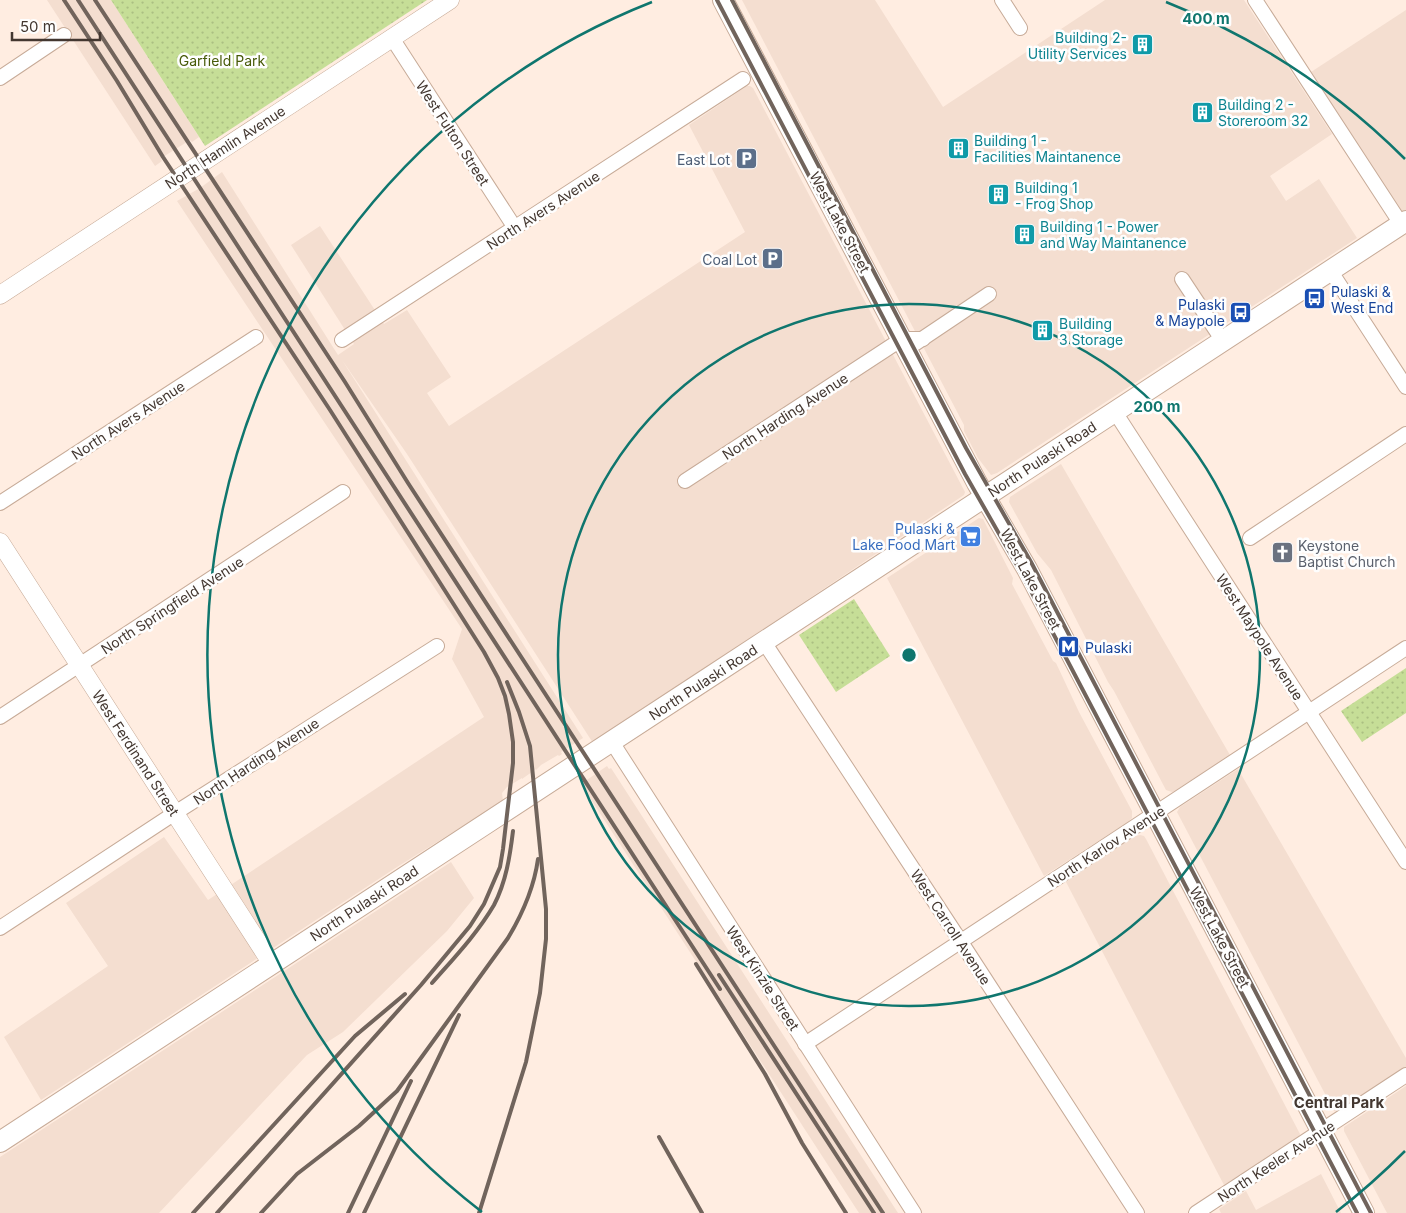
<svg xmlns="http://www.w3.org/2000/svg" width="1406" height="1213" viewBox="0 0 1406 1213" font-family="Inter,sans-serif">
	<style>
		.built { fill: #f4ded0 }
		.park { fill: url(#park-dots) }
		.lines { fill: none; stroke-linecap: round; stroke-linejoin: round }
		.minor-casing { stroke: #c7ab98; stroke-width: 16 }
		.tertiary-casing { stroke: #c7ab98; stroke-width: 19 }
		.secondary-casing { stroke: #c7ab98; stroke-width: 22 }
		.minor { stroke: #fff; stroke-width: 14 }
		.tertiary { stroke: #fff; stroke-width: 18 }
		.secondary { stroke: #fff; stroke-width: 20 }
		.rail { stroke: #71645c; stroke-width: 4 }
		.ring { fill: none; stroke: #0f766e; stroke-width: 2.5 }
		.labels { text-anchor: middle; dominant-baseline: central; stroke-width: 5; stroke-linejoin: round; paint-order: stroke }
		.culture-label { font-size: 14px; fill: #0d838f; stroke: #fefefe; text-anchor: start }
		.park-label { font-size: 14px; fill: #475a08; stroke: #fefefe }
		.street-label { font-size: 14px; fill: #433730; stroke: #fefefe }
		.service-label { font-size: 14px; fill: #4e5e75; stroke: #fefefe; text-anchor: end }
		.transit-label { font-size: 14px; fill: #164399; stroke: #fefefe; text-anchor: start }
		.shop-label { font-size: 14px; fill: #366cbe; stroke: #fefefe; text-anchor: end }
		.worship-label { font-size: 14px; fill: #5b616d; stroke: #fefefe; text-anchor: start }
		.neighbourhood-label { font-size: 15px; font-weight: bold; fill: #433730; stroke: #fefefe }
		.centre { fill: #0f766e; stroke: #fefefe; stroke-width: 2.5 }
		.ring-label { font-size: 15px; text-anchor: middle; font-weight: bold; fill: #0f766e; stroke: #fefefe; stroke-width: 5; stroke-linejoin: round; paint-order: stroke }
	</style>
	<defs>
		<pattern id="park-dots" width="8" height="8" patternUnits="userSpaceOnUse" patternTransform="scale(1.25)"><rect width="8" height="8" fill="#c6de97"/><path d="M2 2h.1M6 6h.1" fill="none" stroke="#abbf82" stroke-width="1.8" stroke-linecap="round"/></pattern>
	</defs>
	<rect width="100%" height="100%" fill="#ffede1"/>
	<g class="built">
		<polygon points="47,0 111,0 199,137 192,142 190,140 163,157 161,159 162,161 155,166"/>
		<polygon points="742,0 875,0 943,107 1105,0 1244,0 1332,134 1270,176 1286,201 1319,179 1357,238 997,473 991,475 978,458 964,431 964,425"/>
		<polygon points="1406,10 1406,213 1403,215 1311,72"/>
		<polygon points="747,86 750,86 753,88 965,492 964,495 593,743 407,454 342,360 583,738 561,752 562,754 559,756 558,755 541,765 536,770 536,769 522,779 522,778 507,787 502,793 503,801 397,867 41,1100 4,1037 108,966 66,903 164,837 208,900 484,717 452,659 462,629 177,201 200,188 222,172 338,355 354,344 291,245 320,226 384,324 407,310 451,377 427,393 449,426 745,232 689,125"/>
		<polygon points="1061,464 1230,755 1175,791 1172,792 1166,790 1114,691 1108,682 1051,570 1037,553 1009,502 1010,497"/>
		<polygon points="979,518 983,519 1013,578 1012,584 1053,661 1056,663 1079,712 1132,811 1132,818 1128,822 1044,876 887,578"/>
		<polygon points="607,766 609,769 611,768 898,1213 859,1213 581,784"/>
		<polygon points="1238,769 1406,1058 1406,1068 1339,1112 1334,1111 1177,812 1180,807"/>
		<polygon points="1140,835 1144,836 1146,839 1300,1134 1298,1139 1224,1185 1066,882 1135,836"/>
		<polygon points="451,862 474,898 447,931 343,1032 307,1055 159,1213 0,1213 0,1157"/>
		<polygon points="1406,1086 1406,1213 1387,1213 1344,1131 1344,1127"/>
		<polygon points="1321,1174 1341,1213 1221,1213 1219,1209 1246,1191 1256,1210"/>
	</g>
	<g class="park">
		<polygon points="111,0 427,0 205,146"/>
		<polygon points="854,599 890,656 836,692 799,635"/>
		<polygon points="1406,668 1406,713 1362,742 1341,711"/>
	</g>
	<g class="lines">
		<defs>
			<g id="minor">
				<polyline points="1002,0 1020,28"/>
				<polyline points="1255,0 1401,224"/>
				<polyline points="392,38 515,228"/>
				<polyline points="0,78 64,35"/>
				<polyline points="1330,270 1406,387"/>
				<polyline points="1182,279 1223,341"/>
				<polyline points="342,340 743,79"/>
				<polyline points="916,343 989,294"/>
				<polyline points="1115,412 1406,862"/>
				<polyline points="685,481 902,339 923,339"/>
				<polyline points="0,503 256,337"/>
				<polyline points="1250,538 1406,434"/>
				<polyline points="764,642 961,942 1137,1213"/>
				<polyline points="0,717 343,492"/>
				<polyline points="612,742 914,1213"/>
				<polyline points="0,928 175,813 437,646"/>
				<polyline points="805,1044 1406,648"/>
				<polyline points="1196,1213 1406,1075"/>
			</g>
			<g id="tertiary">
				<polyline points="0,295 450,0"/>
				<polyline points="0,542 272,964"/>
			</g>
			<g id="secondary">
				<polyline points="723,0 977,483 1027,569 1364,1213"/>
				<path d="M0 1142C469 836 937 527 1406 221"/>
			</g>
		</defs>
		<use href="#minor" class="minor-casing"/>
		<use href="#tertiary" class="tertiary-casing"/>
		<use href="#secondary" class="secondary-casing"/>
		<use href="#minor" class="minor"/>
		<use href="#tertiary" class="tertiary"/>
		<use href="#secondary" class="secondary"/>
		<g class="rail">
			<polyline points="64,0 117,81 163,157 330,410 484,652 498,678 505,696 509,714 513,742 513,763 503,849 500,867 484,904 470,926 421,985 217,1213"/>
			<polyline points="78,0 720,989"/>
			<polyline points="95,0 345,382 408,483 883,1213"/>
			<polyline points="717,0 965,474 1022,574 1357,1213"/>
			<polyline points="732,0 966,448 1031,562 1371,1213"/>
			<polyline points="696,964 765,1074 802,1143 846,1213"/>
			<polyline points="719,975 874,1213"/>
			<path d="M432 983C453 959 477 934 494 905 506 882 510 856 513 831"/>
			<polyline points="659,1137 702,1213"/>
			<polyline points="193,1213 355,1036 405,994"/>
			<path d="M261 1213 297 1174 359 1126 397 1091 508 938C523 913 534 888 538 859"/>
			<polyline points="348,1213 411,1081"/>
			<polyline points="364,1213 459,1015"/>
			<polyline points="479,1213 526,1062 540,993 546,939 546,909 530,746 519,712 507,682"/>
		</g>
	</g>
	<g class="ring">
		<circle cx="909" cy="655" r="351"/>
		<path d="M1405 1151A702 702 0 0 1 1336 1212M482 1212A702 702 0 0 1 652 2M1166 2A702 702 0 0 1 1405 159"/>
	</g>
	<defs>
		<symbol id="building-square" viewBox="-11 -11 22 22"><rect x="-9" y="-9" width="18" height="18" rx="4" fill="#0f9aa8" stroke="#fefefe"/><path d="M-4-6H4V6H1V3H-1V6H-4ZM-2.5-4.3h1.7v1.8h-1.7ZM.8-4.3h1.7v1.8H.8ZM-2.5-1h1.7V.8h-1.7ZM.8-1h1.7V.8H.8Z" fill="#fff"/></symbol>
		<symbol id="parking-square" viewBox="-11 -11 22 22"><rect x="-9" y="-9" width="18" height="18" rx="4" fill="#5c6f8a" stroke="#fefefe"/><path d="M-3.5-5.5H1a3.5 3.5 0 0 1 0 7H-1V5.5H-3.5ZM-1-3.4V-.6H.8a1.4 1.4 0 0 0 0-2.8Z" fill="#fff"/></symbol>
		<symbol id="bus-square" viewBox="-11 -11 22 22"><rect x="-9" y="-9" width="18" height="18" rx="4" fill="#1a4fb4" stroke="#fefefe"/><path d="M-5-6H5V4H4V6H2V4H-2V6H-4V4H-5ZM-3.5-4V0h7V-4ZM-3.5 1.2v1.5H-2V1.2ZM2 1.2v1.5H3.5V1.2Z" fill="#fff"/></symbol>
		<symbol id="supermarket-square" viewBox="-11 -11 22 22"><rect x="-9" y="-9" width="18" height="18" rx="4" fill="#3f7fe0" stroke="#fefefe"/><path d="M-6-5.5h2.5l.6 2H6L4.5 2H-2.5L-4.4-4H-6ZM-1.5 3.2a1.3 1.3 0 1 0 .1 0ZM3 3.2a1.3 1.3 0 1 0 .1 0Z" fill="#fff"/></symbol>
		<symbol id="church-square" viewBox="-11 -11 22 22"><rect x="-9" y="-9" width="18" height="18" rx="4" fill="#6b7280" stroke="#fefefe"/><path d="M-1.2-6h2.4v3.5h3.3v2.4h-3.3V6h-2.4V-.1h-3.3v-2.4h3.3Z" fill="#fff"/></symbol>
		<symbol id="metro-square" viewBox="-11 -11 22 22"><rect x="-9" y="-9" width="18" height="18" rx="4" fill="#1a4fb4" stroke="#fefefe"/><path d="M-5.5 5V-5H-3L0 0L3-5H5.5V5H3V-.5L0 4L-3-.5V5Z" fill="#fff"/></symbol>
	</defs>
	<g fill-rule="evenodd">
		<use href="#building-square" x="1130" y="32" width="25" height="25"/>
		<use href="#building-square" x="1190" y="100" width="25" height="25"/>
		<use href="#building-square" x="946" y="136" width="25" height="25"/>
		<use href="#parking-square" x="734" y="146" width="25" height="25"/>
		<use href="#building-square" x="986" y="182" width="25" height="25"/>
		<use href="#building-square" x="1012" y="222" width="25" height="25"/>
		<use href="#parking-square" x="760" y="246" width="25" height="25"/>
		<use href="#bus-square" x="1302" y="286" width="25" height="25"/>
		<use href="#bus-square" x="1228" y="300" width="25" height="25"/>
		<use href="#building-square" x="1030" y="318" width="25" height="25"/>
		<use href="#supermarket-square" x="958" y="524" width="25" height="25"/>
		<use href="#church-square" x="1270" y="540" width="25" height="25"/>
		<use href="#metro-square" x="1056" y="634" width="25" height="25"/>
	</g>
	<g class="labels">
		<g class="culture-label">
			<text x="1127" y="37" text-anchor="end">Building 2-<tspan x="1127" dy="16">Utility Services</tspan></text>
			<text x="1218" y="104">Building 2 -<tspan x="1218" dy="16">Storeroom 32</tspan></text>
			<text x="974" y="140">Building 1 -<tspan x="974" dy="16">Facilities Maintanence</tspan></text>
			<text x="1015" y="187">Building 1<tspan x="1015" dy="16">- Frog Shop</tspan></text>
			<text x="1040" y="226">Building 1 - Power<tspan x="1040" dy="16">and Way Maintanence</tspan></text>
			<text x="1059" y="323">Building<tspan x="1059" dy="16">3 Storage</tspan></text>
		</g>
		<g class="park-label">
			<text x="222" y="60">Garfield Park</text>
		</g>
		<g class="street-label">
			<text transform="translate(453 133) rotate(57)">West Fulton Street</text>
			<text transform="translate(225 147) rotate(-33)">North Hamlin Avenue</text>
			<text transform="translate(543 210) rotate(-33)">North Avers Avenue</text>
			<text transform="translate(840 222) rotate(62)">West Lake Street</text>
			<text transform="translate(785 416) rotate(-33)">North Harding Avenue</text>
			<text transform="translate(128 420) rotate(-33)">North Avers Avenue</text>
			<text transform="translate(1042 459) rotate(-33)">North Pulaski Road</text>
			<text transform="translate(1031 579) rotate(62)">West Lake Street</text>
			<text transform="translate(172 605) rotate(-33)">North Springfield Avenue</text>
			<text transform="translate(1260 637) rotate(57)">West Maypole Avenue</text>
			<text transform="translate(703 682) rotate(-33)">North Pulaski Road</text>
			<text transform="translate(136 753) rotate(57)">West Ferdinand Street</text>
			<text transform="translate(256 761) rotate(-33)">North Harding Avenue</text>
			<text transform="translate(1106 846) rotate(-33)">North Karlov Avenue</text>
			<text transform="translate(364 903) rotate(-33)">North Pulaski Road</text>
			<text transform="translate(951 927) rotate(57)">West Carroll Avenue</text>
			<text transform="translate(1220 937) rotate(62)">West Lake Street</text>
			<text transform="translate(763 978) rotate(57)">West Kinzie Street</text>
			<text transform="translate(1276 1161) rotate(-33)">North Keeler Avenue</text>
		</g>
		<g class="service-label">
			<text x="730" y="159">East Lot</text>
			<text x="757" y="259">Coal Lot</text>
		</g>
		<g class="transit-label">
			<text x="1331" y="291">Pulaski &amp;<tspan x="1331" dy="16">West End</tspan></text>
			<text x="1225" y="304" text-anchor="end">Pulaski<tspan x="1225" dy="16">&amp; Maypole</tspan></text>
			<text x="1085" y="647">Pulaski</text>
		</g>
		<g class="shop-label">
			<text x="955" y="528">Pulaski &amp;<tspan x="955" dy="16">Lake Food Mart</tspan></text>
		</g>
		<g class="worship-label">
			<text x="1298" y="545">Keystone<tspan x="1298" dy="16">Baptist Church</tspan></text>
		</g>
		<g class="neighbourhood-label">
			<text x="1339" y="1102">Central Park</text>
		</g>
	</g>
	<circle cx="909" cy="655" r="8" class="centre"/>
	<g class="ring-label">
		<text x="1206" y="24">400 m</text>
		<text x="1157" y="412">200 m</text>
	</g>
	<path d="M12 32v8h88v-8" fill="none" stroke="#433730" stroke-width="2.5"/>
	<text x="20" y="32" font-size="15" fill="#433730" stroke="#fefefe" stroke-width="4" paint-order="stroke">50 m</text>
</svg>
